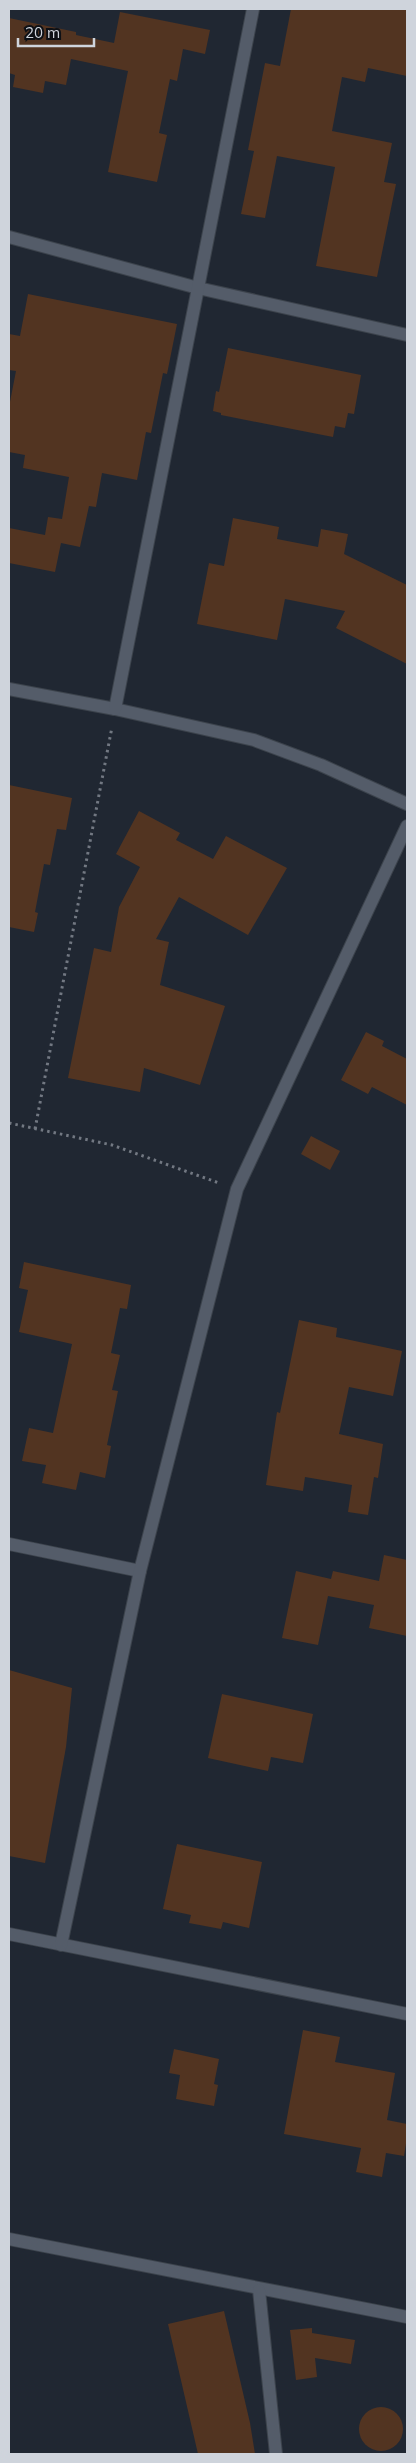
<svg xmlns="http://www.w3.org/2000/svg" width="416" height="2463" viewBox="0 0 416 2463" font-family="Mulish,sans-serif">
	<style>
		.building { fill: #523421 }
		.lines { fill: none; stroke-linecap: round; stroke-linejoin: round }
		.minor-casing { stroke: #3c434c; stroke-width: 14 }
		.path { stroke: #727882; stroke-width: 3; stroke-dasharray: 2.5 4; stroke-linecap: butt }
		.minor { stroke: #545c69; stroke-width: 12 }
	</style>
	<rect width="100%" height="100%" fill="#202732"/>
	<g class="building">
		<polygon points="291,9 407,9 407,76 368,68 365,82 342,77 332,131 392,143 384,182 396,184 377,277 316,266 335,167 277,156 265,218 241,214 254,151 248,150 265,63 280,66"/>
		<polygon points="120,12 210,30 205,54 183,49 177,81 170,79 159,133 167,135 157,182 108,172 128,71 71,59 66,85 45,81 43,93 13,87 15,75 9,73 9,18 76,32 76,35 114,43"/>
		<polygon points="28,294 177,324 167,374 163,373 151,433 146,432 137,480 102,473 96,507 89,506 80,547 61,543 55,572 9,563 9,528 45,535 48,517 62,519 69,477 23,468 25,455 9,452 9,407 16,371 9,370 9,334 20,336"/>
		<polygon points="228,348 361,375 354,414 348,413 345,428 335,426 333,437 221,415 221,413 213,411 216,391 219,392"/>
		<polygon points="233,518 279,527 277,539 318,547 321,529 348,534 344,554 407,585 407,664 336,628 345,611 285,599 277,640 197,624 209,563 224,566"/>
		<polygon points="9,785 72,798 66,830 57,829 50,865 44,864 35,912 38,913 34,932 9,927"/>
		<polygon points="139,811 180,833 176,840 213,859 226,836 287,868 248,935 179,897 156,939 169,942 160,985 225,1006 200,1085 144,1068 140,1092 68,1078 94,948 111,952 119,907 140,867 116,854"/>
		<polygon points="366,1032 384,1041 382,1046 407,1059 407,1105 372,1087 368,1094 341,1080"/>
		<polygon points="311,1136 340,1151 330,1170 301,1154"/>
		<polygon points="24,1262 131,1285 127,1309 120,1308 111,1353 120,1355 112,1390 118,1391 107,1445 111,1446 105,1478 80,1472 76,1490 42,1483 46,1465 22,1461 29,1428 53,1433 72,1344 19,1332 28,1290 19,1288"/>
		<polygon points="299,1320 337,1328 336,1337 402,1351 393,1396 349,1387 339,1434 383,1444 378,1478 374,1477 368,1515 348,1512 352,1485 305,1477 303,1491 266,1485 277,1412 280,1413"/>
		<polygon points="384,1555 407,1560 407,1636 369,1628 374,1605 328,1596 318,1645 282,1638 296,1571 331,1579 333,1571 379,1581"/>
		<polygon points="9,1670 72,1688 66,1747 45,1863 9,1856"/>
		<polygon points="222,1694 313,1714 303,1763 271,1757 268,1771 208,1758"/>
		<polygon points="177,1844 262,1862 249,1928 223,1922 221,1929 189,1923 191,1915 163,1909"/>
		<polygon points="303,2030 340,2037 335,2062 395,2073 387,2120 407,2124 407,2137 404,2156 386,2153 382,2177 356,2172 361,2148 284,2134"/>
		<polygon points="174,2049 219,2059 214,2084 218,2085 214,2106 176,2099 180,2075 169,2073"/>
		<polygon points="224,2311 250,2423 255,2454 198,2454 168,2324"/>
		<polygon points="312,2328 312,2333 355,2340 351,2364 315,2358 317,2377 296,2380 290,2330"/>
		<circle cx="381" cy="2429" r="22"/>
	</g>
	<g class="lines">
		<defs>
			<g id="minor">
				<polyline points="9,237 198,288 407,335"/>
				<polyline points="9,689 115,709 254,740 321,765 407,804"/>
				<polyline points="115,709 253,9"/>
				<polyline points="9,1544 140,1571"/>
				<polyline points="9,1934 407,2014"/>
				<polyline points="61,1945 140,1571 237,1189 407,826"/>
				<polyline points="9,2239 407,2317"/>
				<polyline points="259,2290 276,2454"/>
			</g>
		</defs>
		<use href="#minor" class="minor-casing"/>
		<g class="path">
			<polyline points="9,1123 112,1145 219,1183"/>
			<polyline points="35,1129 112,727"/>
		</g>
		<use href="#minor" class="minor"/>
	</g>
	<rect width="416" height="2463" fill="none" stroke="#cfd4dc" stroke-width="20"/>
	<path d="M18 38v8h76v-8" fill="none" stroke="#cfd4dc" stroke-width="2.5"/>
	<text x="25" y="38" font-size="15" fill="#cfd4dc" stroke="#0d1015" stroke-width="4" paint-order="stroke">20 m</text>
</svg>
